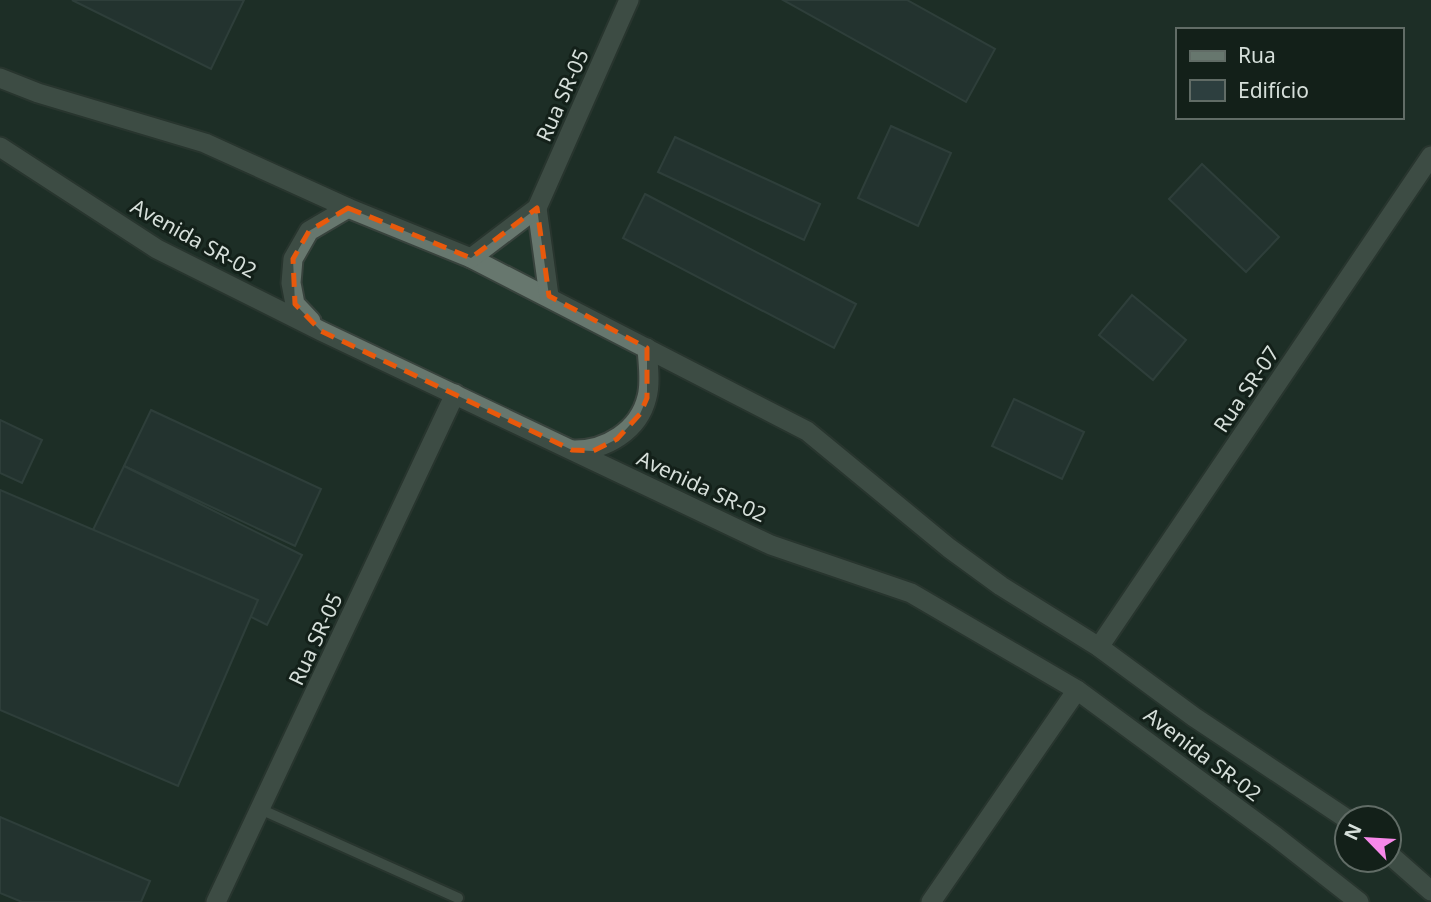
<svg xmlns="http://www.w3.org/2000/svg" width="1431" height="902" viewBox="0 0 1431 902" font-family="'Noto Sans',sans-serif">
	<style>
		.built { fill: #1f342a; fill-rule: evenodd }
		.building { fill: #2d3f3f; stroke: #455857; stroke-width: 2 }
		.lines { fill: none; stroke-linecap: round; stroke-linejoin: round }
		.service-casing { stroke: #38433d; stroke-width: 14 }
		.minor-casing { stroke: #38433d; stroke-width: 23 }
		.service { stroke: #67776e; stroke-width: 10 }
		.minor { stroke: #67776e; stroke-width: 19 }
		.marked { fill: none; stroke: #e8590c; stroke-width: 5; stroke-dasharray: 14 9; stroke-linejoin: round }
		.labels { text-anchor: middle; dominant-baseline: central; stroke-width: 6; stroke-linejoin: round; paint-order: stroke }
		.street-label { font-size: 21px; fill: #d6dfda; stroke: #132019 }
	</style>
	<rect width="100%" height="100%" fill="#1c2922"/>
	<path class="built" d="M0 0H1431V902H0ZM1177 30H1401V117H1177ZM1347 818H1389V860H1347Z"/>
	<g class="building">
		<polygon points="72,0 244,0 211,69"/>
		<polygon points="783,0 907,0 995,49 966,102"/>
		<polygon points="891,126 951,153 918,226 858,198"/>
		<polygon points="675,137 820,204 804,240 658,172"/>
		<polygon points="1202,164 1279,237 1246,272 1169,199"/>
		<polygon points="645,194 856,304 834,348 623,238"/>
		<polygon points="1132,295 1186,340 1153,380 1099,335"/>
		<polygon points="1014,399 1084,432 1062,479 992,446"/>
		<polygon points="151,410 321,489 295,546 124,466"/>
		<polygon points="0,420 42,440 22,483 0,473"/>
		<polygon points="124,466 302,555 267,625 90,536"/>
		<polygon points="0,490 258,600 178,786 0,710"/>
		<polygon points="0,817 150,881 141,902 22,902 0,893"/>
	</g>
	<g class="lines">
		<defs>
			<polyline id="service" points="260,809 458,898"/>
			<g id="minor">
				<polyline points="0,78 38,93 205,143 348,208 471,258 807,431 949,548 1001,586 1099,647 1194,717 1347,819"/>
				<polyline points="0,147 157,249 321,331 771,545 911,593 1077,690 1275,836 1359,902"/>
				<polyline points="537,208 549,296"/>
				<polyline points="471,258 537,208 629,0"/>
				<polyline points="311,321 295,304 291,283 293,259 309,231 348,208"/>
				<path d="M573 450C605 451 639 431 647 397 651 382 648 364 647 348"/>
				<polyline points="1099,647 1431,156"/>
				<polyline points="1389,854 1431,891"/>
				<polyline points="216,902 455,394"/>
				<polyline points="931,902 1077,690"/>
			</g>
		</defs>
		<use href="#service" class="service-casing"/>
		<use href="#minor" class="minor-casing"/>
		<use href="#service" class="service"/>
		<use href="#minor" class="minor"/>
	</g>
	<path d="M0 0H1431V902H0ZM348 208 471 258 537 208 549 296 647 348V398L640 414 617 439 593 451 572 450 321 331 295 304 293 259 309 231Z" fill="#1c2922" fill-opacity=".55" fill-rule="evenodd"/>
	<path class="marked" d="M348 208 471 258 537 208 549 296 647 348V398L640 414 617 439 593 451 572 450 321 331 295 304 293 259 309 231Z"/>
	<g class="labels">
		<g class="street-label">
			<text transform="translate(562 95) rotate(-66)">Rua SR-05</text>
			<text transform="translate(194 238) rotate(29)">Avenida SR-02</text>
			<text transform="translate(1246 389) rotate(-56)">Rua SR-07</text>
			<text transform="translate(702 486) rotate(25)">Avenida SR-02</text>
			<text transform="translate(315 639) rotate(-65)">Rua SR-05</text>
			<text transform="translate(1203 754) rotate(37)">Avenida SR-02</text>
		</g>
	</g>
	<rect x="1176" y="28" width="228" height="91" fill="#132019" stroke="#616c66" stroke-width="2"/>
	<rect x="1190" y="51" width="35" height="10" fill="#67776e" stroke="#616c66" stroke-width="2"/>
	<text x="1238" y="63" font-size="21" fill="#d6dfda">Rua</text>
	<rect x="1190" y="80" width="35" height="21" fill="#2d3f3f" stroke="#616c66" stroke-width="2"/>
	<text x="1238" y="98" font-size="21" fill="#d6dfda">Edifício</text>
	<g transform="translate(1368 839) rotate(295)"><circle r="33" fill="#132019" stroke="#616c66" stroke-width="2"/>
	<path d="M0-5L12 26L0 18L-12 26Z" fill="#f888ea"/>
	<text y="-10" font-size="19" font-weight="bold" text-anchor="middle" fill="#d6dfda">N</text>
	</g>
</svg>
